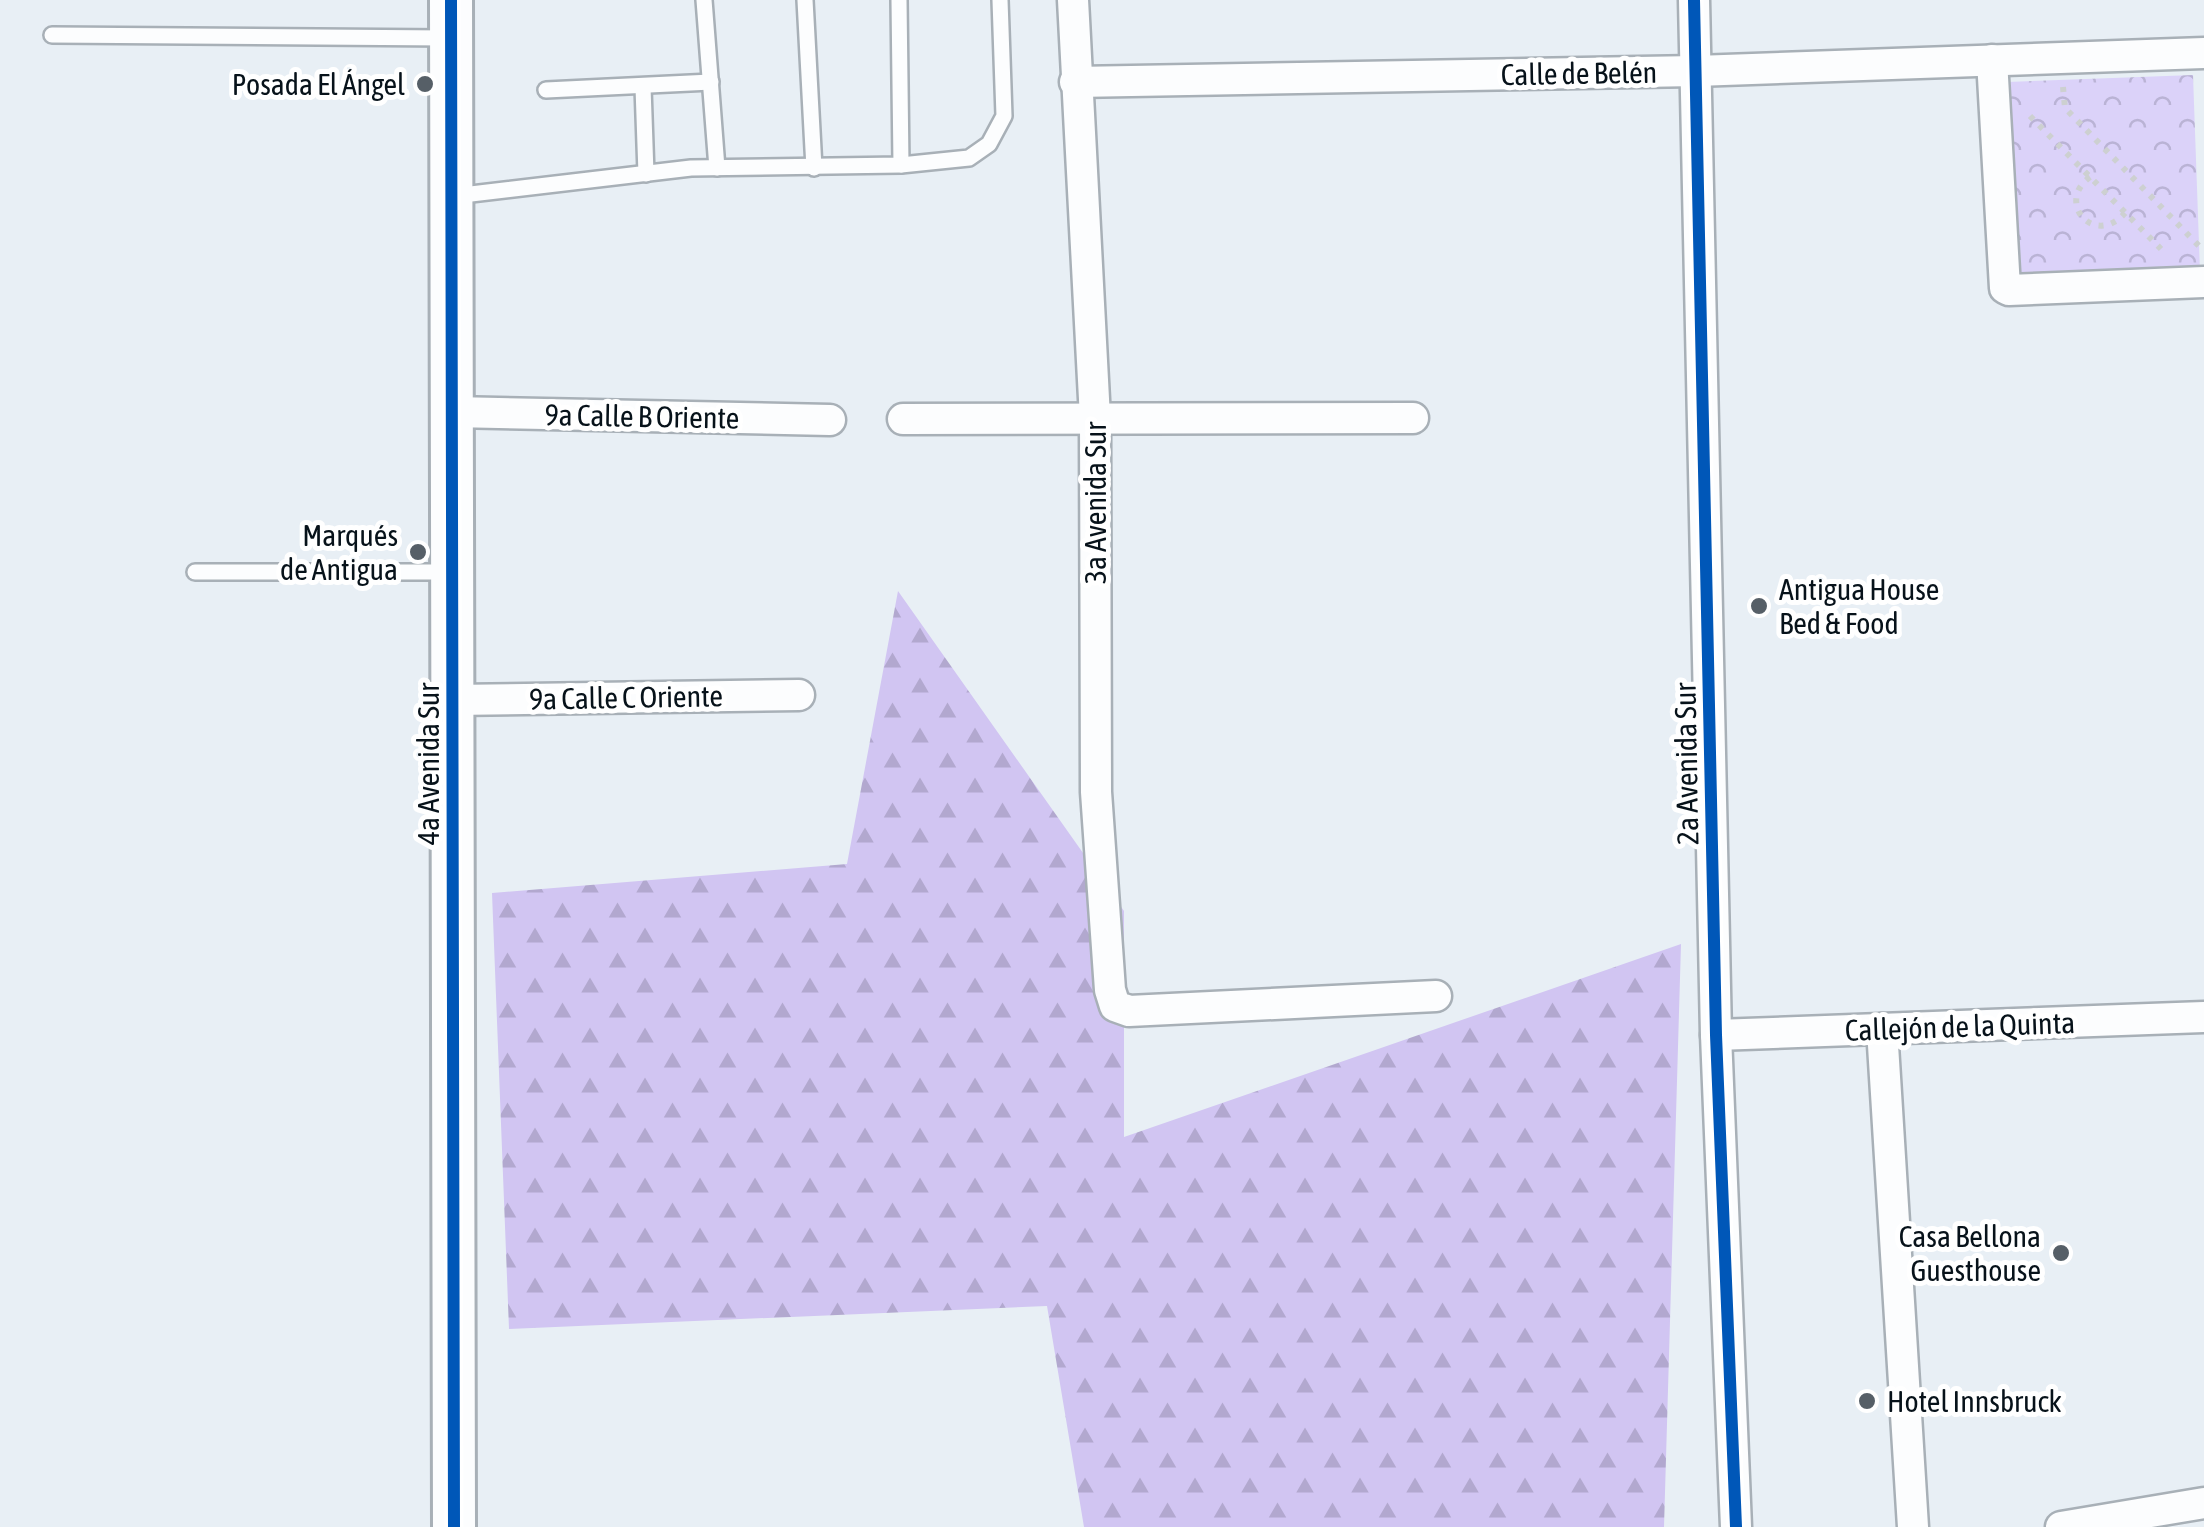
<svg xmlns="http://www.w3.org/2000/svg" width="2204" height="1527" viewBox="0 0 2204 1527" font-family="'Asap Condensed',sans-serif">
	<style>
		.forest { fill: url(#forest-firs) }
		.park { fill: url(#park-crowns) }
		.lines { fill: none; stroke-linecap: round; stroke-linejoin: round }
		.lane-casing { stroke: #a8b0b7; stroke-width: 20 }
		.street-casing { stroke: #a8b0b7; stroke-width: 35 }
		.secondary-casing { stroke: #a8b0b7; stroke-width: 48 }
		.path { stroke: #cdd0d1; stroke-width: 6; stroke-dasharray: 5 8; stroke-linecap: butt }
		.lane { stroke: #fcfdfe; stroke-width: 15 }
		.street { stroke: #fcfdfe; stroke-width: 30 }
		.secondary { stroke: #fcfdfe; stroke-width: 42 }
		.cycleway-casing { stroke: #fff; stroke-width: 19 }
		.cycleway { stroke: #0057b8; stroke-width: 12 }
		.poi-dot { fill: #565f67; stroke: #fff; stroke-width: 4 }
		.labels { text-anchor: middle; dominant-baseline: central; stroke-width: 10; stroke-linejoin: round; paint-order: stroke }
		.street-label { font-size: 30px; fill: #07121a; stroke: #fff }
		.poi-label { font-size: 30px; fill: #07121a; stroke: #fff; text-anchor: end }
	</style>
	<defs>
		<pattern id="forest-firs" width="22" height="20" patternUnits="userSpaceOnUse" patternTransform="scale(2.5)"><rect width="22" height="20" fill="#d1c5f2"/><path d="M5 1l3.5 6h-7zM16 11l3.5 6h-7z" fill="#b2a8cf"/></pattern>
		<pattern id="park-crowns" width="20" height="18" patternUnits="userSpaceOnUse" patternTransform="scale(2.5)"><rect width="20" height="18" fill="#dbd2f9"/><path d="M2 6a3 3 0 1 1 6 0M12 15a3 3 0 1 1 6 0" fill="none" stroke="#bab3d5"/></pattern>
	</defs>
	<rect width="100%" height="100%" fill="#e8eff5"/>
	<polygon class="forest" points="898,591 1124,911 1124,1137 1681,944 1664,1527 1084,1527 1047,1306 509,1329 492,893 847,864"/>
	<polygon class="park" points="2193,75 2200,272 2014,280 2007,82"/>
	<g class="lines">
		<defs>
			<g id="lane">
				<polyline points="704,0 717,168"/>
				<polyline points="805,0 814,168"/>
				<polyline points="899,0 901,165"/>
				<polyline points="52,35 447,38"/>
				<polyline points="643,87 646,174"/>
				<polyline points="546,90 711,82"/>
				<polyline points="454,196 691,168 901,165 969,158 989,144 1004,116 1000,0"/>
				<polyline points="195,572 448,572"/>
			</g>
			<g id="street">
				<polyline points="1073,0 1095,418 1096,792 1110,990 1115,1006 1129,1011 1436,996"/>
				<polyline points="1694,0 1716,1035 1736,1527"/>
				<polyline points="1992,60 2005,288 2009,290 2204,282"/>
				<polyline points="1075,82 1696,71 2204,53"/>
				<polyline points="453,412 830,420"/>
				<polyline points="903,419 1413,418"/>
				<polyline points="452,700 799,695"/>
				<polyline points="1882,1029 1913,1527"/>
				<polyline points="1716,1035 2204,1017"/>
				<polyline points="2061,1527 2204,1503"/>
			</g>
			<polyline id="secondary" points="451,0 454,1527"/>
		</defs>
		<use href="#lane" class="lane-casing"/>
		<use href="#street" class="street-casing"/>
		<use href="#secondary" class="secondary-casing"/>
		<g class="path">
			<polyline points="2063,87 2065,108 2199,246 2203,246"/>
			<polyline points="2030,116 2161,249"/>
			<path d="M2090 177C2055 202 2094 248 2125 213"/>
		</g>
		<use href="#lane" class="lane"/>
		<use href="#street" class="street"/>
		<use href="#secondary" class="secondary"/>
		<defs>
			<g id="cycleway">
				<polyline points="451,0 454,1527"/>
				<polyline points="1694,0 1716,1035 1736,1527"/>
			</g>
		</defs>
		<use href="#cycleway" class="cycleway-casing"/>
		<use href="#cycleway" class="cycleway"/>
	</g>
	<g class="poi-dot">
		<circle cx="425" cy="84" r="10"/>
		<circle cx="418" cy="552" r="10"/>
		<circle cx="1759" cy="606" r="10"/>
		<circle cx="2061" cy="1253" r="10"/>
		<circle cx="1867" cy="1401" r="10"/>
	</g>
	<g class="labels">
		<g class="street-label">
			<text transform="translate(1579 73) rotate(-1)">Calle de Belén</text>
			<text transform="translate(642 416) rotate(1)">9a Calle B Oriente</text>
			<text transform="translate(1095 503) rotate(-90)">3a Avenida Sur</text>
			<text transform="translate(626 697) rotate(-1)">9a Calle C Oriente</text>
			<text transform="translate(428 764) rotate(-90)">4a Avenida Sur</text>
			<text transform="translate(1686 764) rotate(-91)">2a Avenida Sur</text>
			<text transform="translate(1960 1026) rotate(-2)">Callejón de la Quinta</text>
		</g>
		<g class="poi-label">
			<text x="405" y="84">Posada El Ángel</text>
			<text x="398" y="535">Marqués<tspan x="398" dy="34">de Antigua</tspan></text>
			<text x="1779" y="589" text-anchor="start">Antigua House<tspan x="1779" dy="34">Bed &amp; Food</tspan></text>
			<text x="2041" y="1236">Casa Bellona<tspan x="2041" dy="34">Guesthouse</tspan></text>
			<text x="1887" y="1401" text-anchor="start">Hotel Innsbruck</text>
		</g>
	</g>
</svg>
